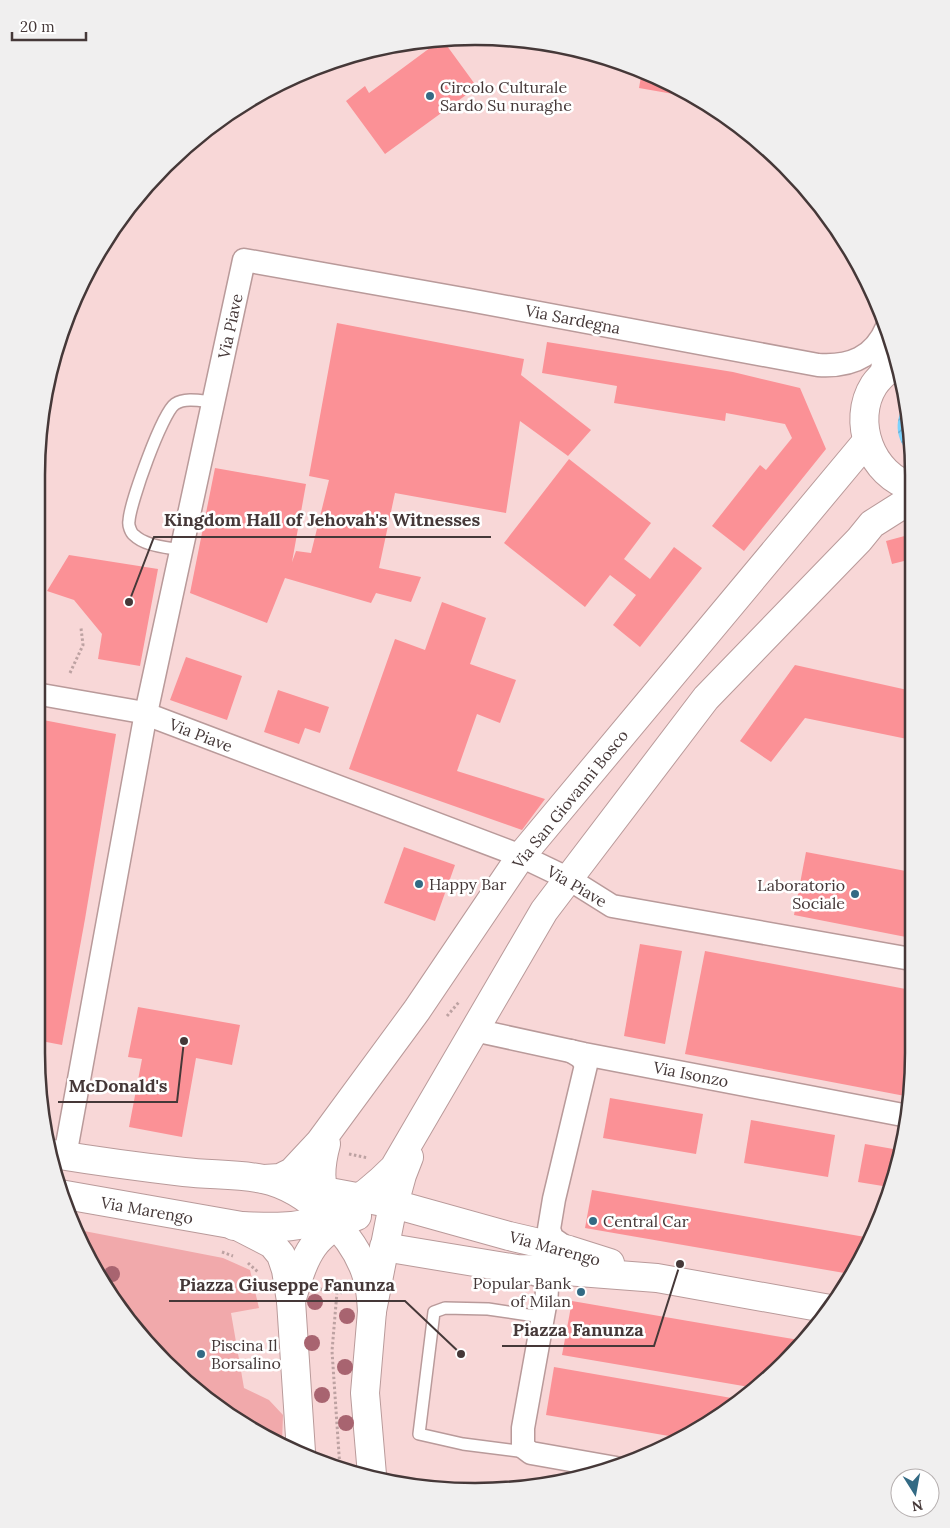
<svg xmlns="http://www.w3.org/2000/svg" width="950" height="1528" viewBox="0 0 950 1528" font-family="Lora,serif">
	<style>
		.park { fill: #f1a9ab }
		.water { fill: url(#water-waves) }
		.building { fill: #fb9196 }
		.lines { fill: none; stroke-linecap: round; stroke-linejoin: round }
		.service-casing { stroke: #b99a9a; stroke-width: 14 }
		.minor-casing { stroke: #b99a9a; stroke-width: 25 }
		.tertiary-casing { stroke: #b99a9a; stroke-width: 30 }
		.secondary-casing { stroke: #b99a9a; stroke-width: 30 }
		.path { stroke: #bda2a2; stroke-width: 3; stroke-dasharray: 2.5 2.5; stroke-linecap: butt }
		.service { stroke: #fff; stroke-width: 11 }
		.minor { stroke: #fff; stroke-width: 22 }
		.tertiary { stroke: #fff; stroke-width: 28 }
		.secondary { stroke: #fff; stroke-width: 28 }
		.tree { fill: #a86470 }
		.poi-dot { fill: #336a84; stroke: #fff; stroke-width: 2 }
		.labels { text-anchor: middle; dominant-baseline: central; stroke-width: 5; stroke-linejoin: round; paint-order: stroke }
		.poi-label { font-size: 16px; fill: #453838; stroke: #fff; text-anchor: start }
		.street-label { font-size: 16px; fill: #453838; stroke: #fff }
		.rim { fill: none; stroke: #453838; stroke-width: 2.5 }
		.leader { fill: none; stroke: #453838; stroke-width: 2 }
		.callout-dot { fill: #453838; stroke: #fff; stroke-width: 2 }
		.callout-label { font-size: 18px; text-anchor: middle; font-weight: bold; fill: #453838; stroke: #fff; stroke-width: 5; stroke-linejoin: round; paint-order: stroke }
	</style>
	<defs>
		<pattern id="water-waves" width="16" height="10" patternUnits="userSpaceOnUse" patternTransform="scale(1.25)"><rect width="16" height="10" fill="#7cd2fd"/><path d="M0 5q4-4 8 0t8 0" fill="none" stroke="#67abce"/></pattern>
	</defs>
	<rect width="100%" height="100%" fill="#f8d7d7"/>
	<polygon class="park" points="79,1230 223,1258 250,1270 259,1308 231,1313 244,1388 269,1400 283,1415 282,1443 231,1418 127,1320"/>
	<path class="water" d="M905 405 913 446V457C897 444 892 422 905 405Z"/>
	<g class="building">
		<polygon points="442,39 477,87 385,154 346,101 365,86 369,93"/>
		<polygon points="642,71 669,81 696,98 639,88"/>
		<polygon points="337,323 524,359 521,375 591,430 568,456 520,421 506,513 395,493 379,568 421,577 411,602 376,593 371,603 285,578 267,623 190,593 215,468 306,484 292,562 296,551 311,553 329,480 309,476"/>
		<polygon points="547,342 733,372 800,388 826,449 744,551 712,526 760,465 766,470 792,438 785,424 726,413 725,421 614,403 617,386 542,373"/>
		<polygon points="569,459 651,523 624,559 650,579 674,547 702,568 640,647 613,625 636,595 610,575 585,607 504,543"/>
		<polygon points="912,534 912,559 892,564 886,541"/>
		<polygon points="69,555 158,569 140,666 98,659 102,634 74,600 47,591"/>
		<polygon points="442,602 486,618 470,664 516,680 500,723 477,714 457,771 545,799 522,830 349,769 395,639 425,650"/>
		<polygon points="186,657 242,676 227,720 170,700"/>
		<polygon points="795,665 912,691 912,740 805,718 771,762 740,741"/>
		<polygon points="278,690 329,707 320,733 305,728 299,744 264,732"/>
		<polygon points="38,719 116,734 85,919 62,1045 36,1040"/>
		<polygon points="404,847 455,865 435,921 384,903"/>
		<polygon points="806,852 911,872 911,938 794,915"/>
		<polygon points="640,944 682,951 665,1044 624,1036"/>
		<polygon points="705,951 911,990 910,1070 905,1096 685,1054"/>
		<polygon points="138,1007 240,1025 232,1065 196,1058 182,1137 129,1127 142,1059 128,1057"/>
		<polygon points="610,1098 703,1114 696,1154 603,1138"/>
		<polygon points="751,1120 835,1135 828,1177 744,1163"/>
		<polygon points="865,1144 899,1150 889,1187 858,1182"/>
		<polygon points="592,1190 871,1238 850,1274 585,1228"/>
		<polygon points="572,1301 799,1340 802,1341 755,1388 562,1355"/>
		<polygon points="554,1367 743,1400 675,1437 546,1415"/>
	</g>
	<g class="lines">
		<defs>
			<g id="service">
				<path d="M181 550C166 547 145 546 134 535 131 533 128 525 129 521 130 503 162 413 175 404 185 397 202 401 213 402"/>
				<polyline points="38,689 147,708"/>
				<polyline points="38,699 145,718"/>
				<polyline points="526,1452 463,1444 419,1434 434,1312 445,1308 488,1309 542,1317"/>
			</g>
			<g id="minor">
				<polyline points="146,714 521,856 569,879 612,906 911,959"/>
				<polyline points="474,1030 584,1054 908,1116"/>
				<path d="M65 1156 145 718 244 260 469 300 818 365C850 367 874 358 887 327"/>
				<polyline points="569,1250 552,1238 549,1229 554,1199 586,1065 581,1057 571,1051"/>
				<path d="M521 1270C540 1275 550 1276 546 1300L523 1428V1447L531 1453 616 1468"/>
			</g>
			<g id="tertiary">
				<path d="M326 1144C320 1166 319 1184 328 1205"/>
				<polyline points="281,1183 394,1204 509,1236 569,1250 610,1263"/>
				<polyline points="384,1247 517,1269 553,1270 657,1278 830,1309"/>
				<path d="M291 1301C305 1257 310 1234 357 1216"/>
			</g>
			<g id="secondary">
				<path d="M896 363C888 370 880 376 874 385 851 421 871 476 913 487"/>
				<polyline points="885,372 889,332"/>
				<path d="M53 1154C96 1161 140 1167 184 1172 210 1175 239 1174 263 1179 307 1188 355 1235 367 1277 371 1288 371 1299 372 1311"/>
				<polyline points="264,1179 280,1178 292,1172 320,1142 417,1010 521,856 867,441"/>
				<polyline points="60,1194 253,1228"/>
				<path d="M234 1226C253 1226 273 1228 292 1226 332 1223 367 1195 394 1168L544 911 706 698 859 540 872 524 913 498"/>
				<polyline points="241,1228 272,1244 281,1255 286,1270 291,1301 301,1452"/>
				<polyline points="372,1475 365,1393 372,1311 391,1215 402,1175 409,1157"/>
			</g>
		</defs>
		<use href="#service" class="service-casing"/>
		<use href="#minor" class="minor-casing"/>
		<use href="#tertiary" class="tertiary-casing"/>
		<use href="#secondary" class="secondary-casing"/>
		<g class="path">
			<polyline points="70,673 83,645 81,628"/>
			<polyline points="447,1016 459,1002"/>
			<polyline points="349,1154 368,1158"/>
			<polyline points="222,1252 233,1256"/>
			<polyline points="248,1263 258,1272"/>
			<polyline points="320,1289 344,1293"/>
			<polyline points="337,1292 332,1351 340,1469"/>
		</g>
		<use href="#service" class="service"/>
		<use href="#minor" class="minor"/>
		<use href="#tertiary" class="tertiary"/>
		<use href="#secondary" class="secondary"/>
	</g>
	<g class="tree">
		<circle cx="112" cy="1274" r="8"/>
		<circle cx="315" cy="1302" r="8"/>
		<circle cx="347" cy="1316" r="8"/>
		<circle cx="312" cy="1343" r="8"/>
		<circle cx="345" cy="1367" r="8"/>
		<circle cx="322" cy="1395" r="8"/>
		<circle cx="346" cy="1423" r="8"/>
	</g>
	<g class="poi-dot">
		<circle cx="430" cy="96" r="5"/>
		<circle cx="419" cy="884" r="5"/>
		<circle cx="855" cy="894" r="5"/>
		<circle cx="593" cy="1221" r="5"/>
		<circle cx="581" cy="1292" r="5"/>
		<circle cx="201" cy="1354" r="5"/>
	</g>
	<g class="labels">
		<g class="poi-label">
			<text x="440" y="87">Circolo Culturale<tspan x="440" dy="18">Sardo Su nuraghe</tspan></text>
			<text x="429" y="884">Happy Bar</text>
			<text x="845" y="885" text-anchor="end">Laboratorio<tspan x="845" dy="18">Sociale</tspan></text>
			<text x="603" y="1221">Central Car</text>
			<text x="571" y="1283" text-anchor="end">Popular Bank<tspan x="571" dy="18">of Milan</tspan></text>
			<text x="211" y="1345">Piscina Il<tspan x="211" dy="18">Borsalino</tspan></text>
		</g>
		<g class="street-label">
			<text transform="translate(573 319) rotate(11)">Via Sardegna</text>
			<text transform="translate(230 326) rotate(-78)">Via Piave</text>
			<text transform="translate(201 735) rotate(21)">Via Piave</text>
			<text transform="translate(570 799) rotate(-51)">Via San Giovanni Bosco</text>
			<text transform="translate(577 886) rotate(30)">Via Piave</text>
			<text transform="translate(691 1074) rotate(11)">Via Isonzo</text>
			<text transform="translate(147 1210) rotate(10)">Via Marengo</text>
			<text transform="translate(555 1248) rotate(15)">Via Marengo</text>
		</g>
	</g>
	<path d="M0 0H950V1528H0ZM475 45H475A430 430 0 0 1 905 475V1053A430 430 0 0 1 475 1483H475A430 430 0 0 1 45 1053V475A430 430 0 0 1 475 45Z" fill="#f0efef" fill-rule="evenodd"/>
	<path class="rim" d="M475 45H475A430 430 0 0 1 905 475V1053A430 430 0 0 1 475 1483H475A430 430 0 0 1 45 1053V475A430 430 0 0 1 475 45Z"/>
	<path class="leader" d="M129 602L154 537H491M184 1041L177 1102H58M461 1354L405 1301H169M680 1264L654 1346H502"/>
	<g class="callout-dot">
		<circle cx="129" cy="602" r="5"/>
		<circle cx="184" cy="1041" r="5"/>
		<circle cx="461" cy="1354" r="5"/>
		<circle cx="680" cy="1264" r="5"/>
	</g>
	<g class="callout-label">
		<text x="322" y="526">Kingdom Hall of Jehovah's Witnesses</text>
		<text x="118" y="1092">McDonald's</text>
		<text x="287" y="1291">Piazza Giuseppe Fanunza</text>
		<text x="578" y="1336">Piazza Fanunza</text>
	</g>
	<g transform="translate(915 1493) rotate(169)"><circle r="24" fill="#ffffff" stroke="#b5afaf"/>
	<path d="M0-4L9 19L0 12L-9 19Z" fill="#336a84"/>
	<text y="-8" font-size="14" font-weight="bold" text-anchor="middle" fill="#453838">N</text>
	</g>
	<path d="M12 32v8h74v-8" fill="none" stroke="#453838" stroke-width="2.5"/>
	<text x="20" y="32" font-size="15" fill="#453838" stroke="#ffffff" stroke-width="4" paint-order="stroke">20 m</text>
</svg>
